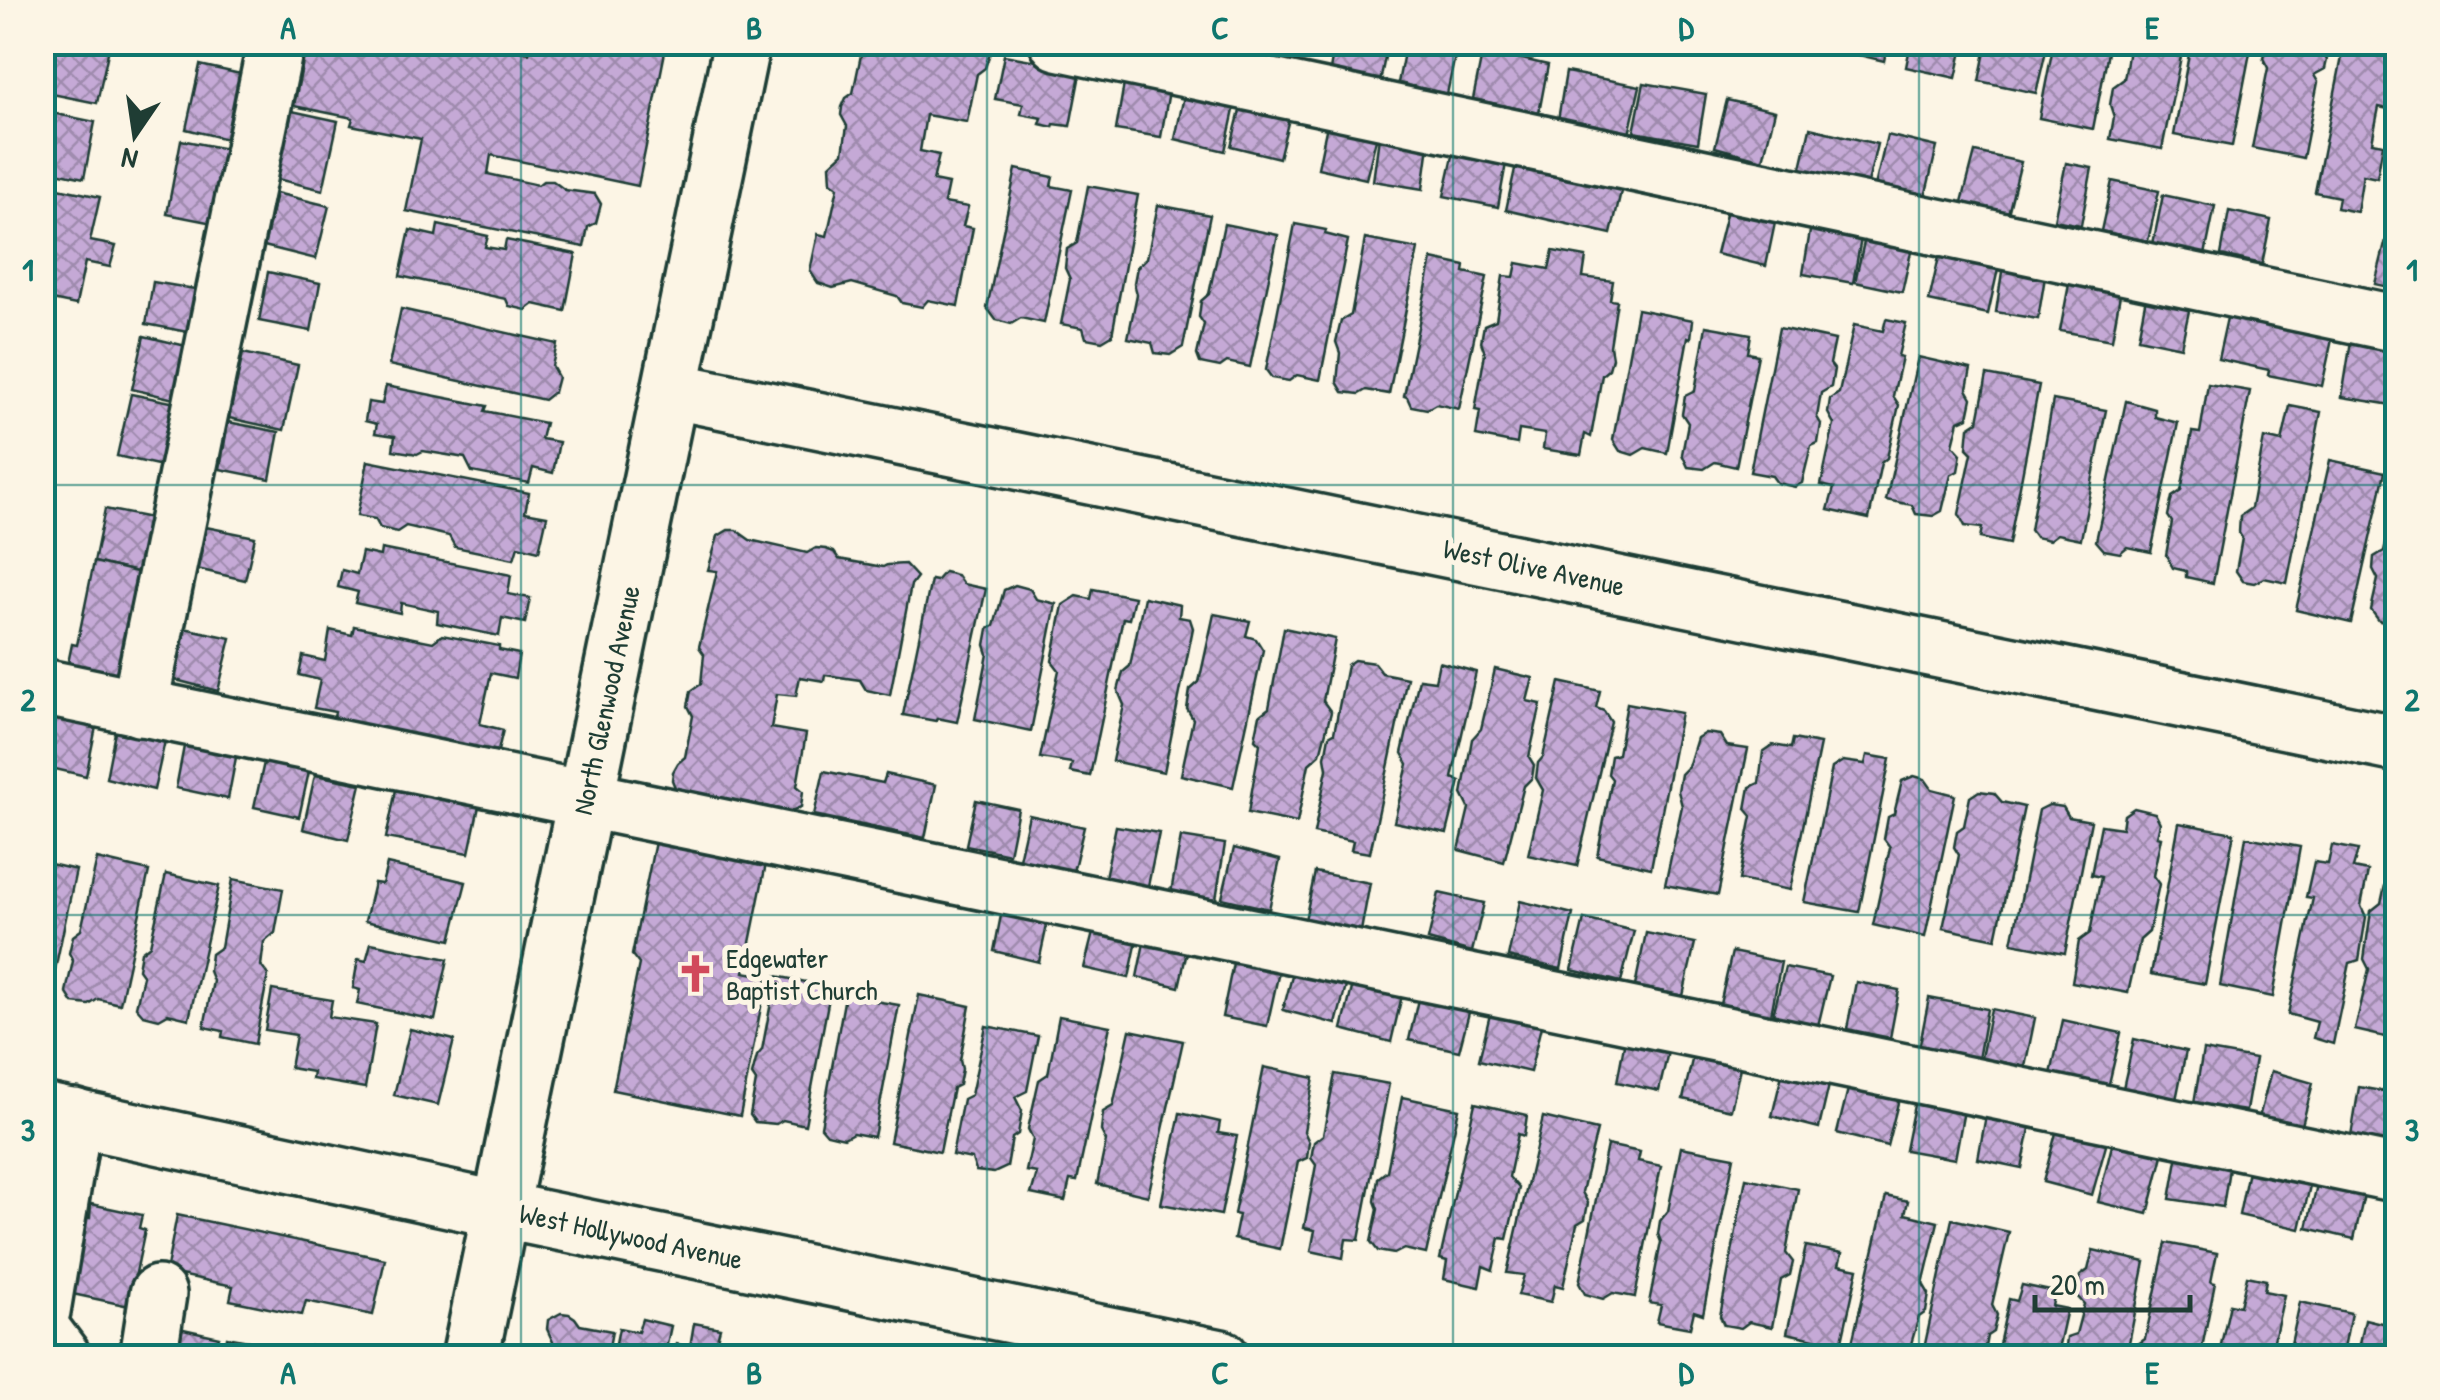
<svg xmlns="http://www.w3.org/2000/svg" width="2440" height="1400" viewBox="0 0 2440 1400" font-family="'Patrick Hand',sans-serif">
	<style>
		.building { fill: url(#building-cross-hatch); stroke: #1f3d34; stroke-width: 2.5 }
		.lines { fill: none; stroke-linecap: round; stroke-linejoin: round }
		.minor-casing { stroke: #1f3d34; stroke-width: 62 }
		.minor { stroke: #fcf5e5; stroke-width: 55 }
		.grid { fill: none; stroke: #0f766e; stroke-width: 2.5; stroke-opacity: 0.55 }
		.labels { text-anchor: middle; dominant-baseline: central; stroke-width: 10; stroke-linejoin: round; paint-order: stroke }
		.street-label { font-size: 28px; fill: #1f3d34; stroke: #fcf5e5 }
		.poi-label { font-size: 28px; fill: #1f3d34; stroke: #fcf5e5; text-anchor: start }
		.neatline { fill: none; stroke: #0f766e; stroke-width: 4 }
		.grid-label { font-size: 32px; text-anchor: middle; font-weight: bold; fill: #0f766e }
	</style>
	<defs>
		<pattern id="building-cross-hatch" width="8" height="8" patternUnits="userSpaceOnUse" patternTransform="scale(2.5)"><rect width="8" height="8" fill="#c5a9d6"/><path d="M0 0l8 8M0 8l8-8" fill="none" stroke="#9f8bae"/></pattern>
	</defs>
	<rect width="100%" height="100%" fill="#fcf5e5"/>
	<filter id="ink" filterUnits="userSpaceOnUse"><feTurbulence type="fractalNoise" baseFrequency=".01" numOctaves="2"/><feDisplacementMap in="SourceGraphic" scale="20" xChannelSelector="R" yChannelSelector="G"/><feConvolveMatrix kernelMatrix="1 2 1 2 8 2 1 2 1" color-interpolation-filters="sRGB"/></filter>
	<g filter="url(#ink)">
		<g class="building">
			<polygon points="42,42 83,42 109,48 97,103 42,92"/>
			<polygon points="194,42 242,42 239,55 194,45"/>
			<polygon points="307,42 349,42 370,47 371,42 479,42 529,53 532,42 667,42 638,186 491,155 488,174 538,185 543,181 553,181 565,190 595,194 601,204 596,223 588,227 584,247 406,211 421,139 351,125 353,118 294,106"/>
			<polygon points="858,42 984,42 990,53 985,68 977,74 967,122 926,115 920,151 939,155 933,181 948,184 944,203 968,207 963,226 973,228 958,306 928,300 922,307 902,303 897,296 852,283 833,288 818,283 810,271 818,234 827,236 838,187 831,182 830,165 843,153 847,126 841,115 842,107 846,98 853,93 862,50"/>
			<polygon points="1188,42 1234,42 1232,51"/>
			<polygon points="1335,42 1388,42 1380,82 1330,70"/>
			<polygon points="1406,42 1458,42 1447,94 1398,83"/>
			<polygon points="1831,42 1888,42 1884,61 1830,48"/>
			<polygon points="1911,42 1964,42 1956,78 1906,67"/>
			<polygon points="1987,42 2048,42 2036,93 1979,81"/>
			<polygon points="2054,42 2110,42 2093,129 2039,118"/>
			<polygon points="2122,42 2184,42 2162,149 2110,139 2114,117 2110,105 2113,87 2124,79 2129,49 2120,48"/>
			<polygon points="2199,42 2252,42 2232,146 2174,135 2189,54 2198,47"/>
			<polygon points="2266,42 2320,42 2319,47 2327,60 2325,69 2314,75 2318,82 2303,158 2252,148 2268,68 2263,58"/>
			<polygon points="2345,42 2398,42 2398,86 2393,110 2379,107 2372,142 2383,144 2377,178 2363,175 2357,212 2337,208 2339,197 2315,192"/>
			<polygon points="1483,50 1548,65 1539,113 1473,99"/>
			<polygon points="1004,55 1081,69 1070,126 1054,124 1053,127 1040,124 1042,118 1021,114 1023,104 995,99"/>
			<polygon points="200,65 245,75 231,140 186,129"/>
			<polygon points="1566,72 1640,86 1628,139 1557,126"/>
			<polygon points="1125,78 1170,85 1161,137 1116,130"/>
			<polygon points="1644,83 1706,94 1698,143 1634,132"/>
			<polygon points="1185,91 1236,101 1225,151 1175,139"/>
			<polygon points="1727,100 1775,111 1763,160 1715,147"/>
			<polygon points="1242,103 1290,115 1279,158 1231,146"/>
			<polygon points="42,111 95,122 84,178 42,169"/>
			<polygon points="292,111 338,121 323,190 277,179"/>
			<polygon points="1328,120 1378,131 1366,179 1318,168"/>
			<polygon points="1810,128 1877,144 1867,187 1800,172"/>
			<polygon points="1380,130 1430,138 1423,189 1373,181"/>
			<polygon points="1887,135 1937,147 1925,197 1875,186"/>
			<polygon points="181,140 237,151 223,225 167,214"/>
			<polygon points="1455,147 1507,158 1498,207 1444,196"/>
			<polygon points="1975,152 2021,162 2008,214 1962,202"/>
			<polygon points="1517,160 1623,183 1611,234 1506,210"/>
			<polygon points="2066,163 2092,168 2081,225 2054,220"/>
			<polygon points="1016,169 1053,177 1051,186 1072,190 1044,323 1021,318 1011,324 996,320 987,308"/>
			<polygon points="2112,181 2159,191 2148,241 2101,231"/>
			<polygon points="1088,186 1138,195 1112,335 1102,341 1086,338 1083,328 1061,324 1070,279 1065,268 1067,249 1077,243"/>
			<polygon points="54,187 100,197 90,241 116,246 110,267 85,262 76,305 42,298 42,192 47,193"/>
			<polygon points="276,193 329,206 316,259 264,246"/>
			<polygon points="2163,195 2215,206 2205,255 2153,244"/>
			<polygon points="1158,205 1210,215 1183,347 1170,355 1155,353 1152,343 1128,338 1137,294 1134,283 1137,267 1147,258"/>
			<polygon points="1728,206 1776,218 1766,266 1716,254"/>
			<polygon points="2229,211 2271,220 2262,264 2221,255"/>
			<polygon points="1224,224 1278,235 1250,367 1227,362 1220,367 1200,363 1197,355 1204,324 1199,317 1201,301 1209,294"/>
			<polygon points="1295,224 1326,230 1325,234 1348,240 1320,380 1297,375 1289,381 1272,378 1266,370"/>
			<polygon points="438,225 488,236 485,247 504,250 506,240 576,254 565,311 534,304 526,310 509,306 506,299 400,276 410,230 436,236"/>
			<polygon points="1811,225 1862,233 1853,283 1803,274"/>
			<polygon points="2388,232 2398,234 2398,289 2375,284"/>
			<polygon points="1866,233 1913,243 1902,292 1855,282"/>
			<polygon points="1365,239 1418,249 1389,394 1366,390 1359,394 1343,392 1337,382 1340,353 1336,342 1341,321 1351,315"/>
			<polygon points="1941,248 2000,260 1988,314 1929,301"/>
			<polygon points="1553,251 1586,257 1583,277 1613,281 1610,300 1617,301 1610,346 1612,358 1609,369 1602,375 1591,437 1585,434 1581,455 1543,449 1545,434 1519,430 1517,444 1476,436 1480,411 1475,410 1485,353 1481,342 1484,325 1496,320 1503,276 1514,277 1517,263 1549,269"/>
			<polygon points="1432,259 1465,266 1464,272 1487,277 1459,409 1436,404 1427,409 1411,406 1407,397 1404,396"/>
			<polygon points="2003,265 2046,271 2038,319 1996,312"/>
			<polygon points="268,272 320,283 311,331 259,321"/>
			<polygon points="2070,279 2121,289 2112,340 2060,331"/>
			<polygon points="153,282 207,291 198,334 146,324"/>
			<polygon points="2147,292 2191,302 2181,347 2138,338"/>
			<polygon points="401,309 557,344 552,366 558,377 554,392 544,400 389,365"/>
			<polygon points="1637,309 1693,320 1691,338 1688,337 1667,453 1645,448 1633,455 1620,451 1613,440"/>
			<polygon points="2229,309 2334,330 2322,386 2268,375 2269,370 2218,359"/>
			<polygon points="1886,319 1906,323 1898,356 1902,357 1893,396 1899,405 1887,458 1881,463 1869,519 1828,510 1834,488 1821,485 1834,424 1828,413 1830,399 1839,393 1854,325 1883,331"/>
			<polygon points="1706,326 1751,334 1748,353 1758,355 1736,467 1715,462 1704,469 1688,467 1682,454 1688,423 1682,414 1685,396 1695,391"/>
			<polygon points="1779,328 1835,340 1830,364 1834,369 1831,387 1821,393 1817,417 1821,424 1818,443 1811,446 1802,483 1795,487 1777,483 1772,476 1750,472"/>
			<polygon points="144,336 186,346 174,399 132,389"/>
			<polygon points="2351,341 2398,350 2398,375 2392,405 2342,397"/>
			<polygon points="243,353 298,365 284,430 229,418"/>
			<polygon points="1918,357 1971,369 1967,389 1972,398 1968,417 1959,421 1953,445 1961,454 1958,471 1951,475 1942,511 1933,516 1916,514 1912,505 1886,500"/>
			<polygon points="1987,375 2039,385 2009,544 1980,538 1982,528 1965,526 1959,514 1972,453 1967,448 1969,427 1978,421"/>
			<polygon points="2208,384 2250,391 2213,583 2186,577 2186,571 2173,568 2166,555 2172,522 2168,516 2172,497 2181,491 2192,432 2200,433"/>
			<polygon points="386,386 487,406 485,411 545,423 541,439 559,442 553,473 533,468 529,483 472,472 465,458 423,451 417,454 393,450 395,436 375,433 377,424 365,421 368,402 382,404"/>
			<polygon points="131,394 176,403 162,466 117,456"/>
			<polygon points="2053,400 2106,410 2081,539 2057,534 2049,540 2035,537 2030,530"/>
			<polygon points="2126,401 2155,409 2155,417 2178,423 2151,552 2127,547 2120,553 2104,550 2096,541"/>
			<polygon points="2290,406 2321,412 2287,583 2264,578 2254,583 2243,581 2236,571 2242,538 2239,533 2240,516 2251,508 2264,438 2282,442"/>
			<polygon points="228,422 279,432 270,479 220,469"/>
			<polygon points="2330,460 2385,472 2351,623 2296,610"/>
			<polygon points="368,461 529,493 525,512 547,516 539,551 518,546 514,559 455,547 449,536 406,526 397,532 380,528 375,519 357,516"/>
			<polygon points="2398,491 2398,638 2385,635 2388,623 2379,621 2371,610 2378,579 2373,569 2374,557 2384,551"/>
			<polygon points="105,509 156,519 145,574 94,562"/>
			<polygon points="206,527 255,537 245,580 197,569"/>
			<polygon points="728,530 736,530 750,540 807,553 816,548 826,549 834,552 839,559 883,567 887,565 905,564 917,577 911,585 890,695 866,690 860,680 825,675 824,681 800,677 796,696 777,694 771,728 806,734 797,786 803,791 801,807 791,811 676,790 672,780 673,772 678,763 685,757 693,716 688,706 691,691 701,684 704,654 699,647 717,571 708,570 718,536"/>
			<polygon points="381,549 511,575 508,594 530,598 525,623 502,618 499,636 437,623 438,611 401,603 400,613 355,603 358,592 338,587 342,570 357,574 362,552 380,556"/>
			<polygon points="94,562 145,574 122,680 67,668 72,644 77,645"/>
			<polygon points="944,572 957,575 963,584 986,589 957,722 937,718 936,721 903,715 931,580 936,581"/>
			<polygon points="1015,585 1030,589 1036,599 1056,604 1031,731 975,719 988,654 985,645 988,629 994,626 1004,590"/>
			<polygon points="1093,589 1134,597 1129,619 1123,618 1090,776 1070,772 1072,763 1040,758 1059,670 1052,661 1063,605 1077,596 1091,599"/>
			<polygon points="1144,597 1180,605 1179,617 1190,619 1193,628 1164,772 1112,761 1124,705 1118,691 1123,672 1130,666"/>
			<polygon points="1214,614 1250,621 1246,636 1256,639 1263,650 1233,787 1181,775 1193,719 1187,709 1190,690 1199,682"/>
			<polygon points="354,626 433,642 442,635 499,646 499,650 519,654 515,678 491,673 480,724 503,730 497,755 333,722 335,712 314,708 320,680 299,675 303,656 325,661 330,630 352,635"/>
			<polygon points="184,628 231,638 218,691 172,679"/>
			<polygon points="1284,628 1335,639 1323,701 1331,712 1320,754 1309,764 1297,823 1248,813 1260,744 1255,739 1260,715 1269,708"/>
			<polygon points="1354,660 1374,663 1382,673 1407,678 1370,853 1351,850 1353,841 1314,833 1327,769 1325,757 1329,736 1334,733 1347,665"/>
			<polygon points="1439,662 1476,672 1452,778 1460,781 1447,833 1394,822 1408,764 1402,753 1419,679 1435,681"/>
			<polygon points="1495,669 1533,678 1527,701 1541,704 1529,757 1534,765 1532,778 1524,786 1504,862 1459,850 1469,808 1462,794 1472,739 1481,729"/>
			<polygon points="1560,682 1600,691 1596,708 1604,711 1611,722 1577,866 1528,855 1543,790 1536,778 1538,763 1543,757"/>
			<polygon points="1627,703 1681,713 1651,868 1597,856 1612,779 1608,774 1611,756 1618,754"/>
			<polygon points="48,708 98,717 86,776 42,766 42,735"/>
			<polygon points="117,722 167,732 154,790 106,778"/>
			<polygon points="1705,733 1720,735 1727,746 1748,749 1718,895 1665,885 1682,806 1678,791 1681,774 1688,767 1697,738"/>
			<polygon points="186,736 238,747 228,799 176,788"/>
			<polygon points="1793,739 1820,744 1790,890 1739,880 1752,816 1746,809 1750,787 1759,783 1763,752 1773,745 1791,748"/>
			<polygon points="1867,755 1890,759 1859,912 1804,902 1832,768 1843,761 1865,764"/>
			<polygon points="265,758 310,767 299,817 254,807"/>
			<polygon points="824,771 883,783 886,774 936,785 925,838 814,815"/>
			<polygon points="315,775 361,784 348,840 303,829"/>
			<polygon points="1914,776 1925,779 1932,789 1955,795 1925,937 1873,925 1890,847 1884,839 1888,817 1894,814 1902,781"/>
			<polygon points="398,780 481,797 469,853 386,838"/>
			<polygon points="1979,791 1994,793 2002,802 2024,807 1996,939 1943,928 1959,855 1954,847 1957,831 1964,826 1970,797"/>
			<polygon points="976,800 1018,809 1009,854 966,845"/>
			<polygon points="2049,805 2063,807 2069,817 2091,821 2065,953 2012,943 2039,810"/>
			<polygon points="2134,808 2155,813 2160,823 2157,836 2161,837 2153,876 2159,884 2149,932 2140,940 2128,993 2072,982 2079,941 2090,933 2101,877 2091,875 2101,825 2122,828 2124,815"/>
			<polygon points="1029,815 1084,827 1073,872 1019,859"/>
			<polygon points="2179,823 2234,833 2205,984 2151,974"/>
			<polygon points="1116,826 1159,833 1148,886 1105,877"/>
			<polygon points="658,827 769,849 744,972 767,976 740,1116 613,1090 639,964 632,955"/>
			<polygon points="1181,837 1225,844 1216,899 1171,892"/>
			<polygon points="2246,837 2300,847 2273,997 2220,986"/>
			<polygon points="2332,845 2358,850 2353,868 2368,871 2361,906 2366,917 2359,960 2350,963 2333,1044 2313,1038 2317,1022 2288,1014 2313,898 2306,897 2314,862 2328,864"/>
			<polygon points="1234,848 1280,860 1269,909 1222,898"/>
			<polygon points="2393,850 2398,851 2398,1040 2355,1030 2369,969 2364,959 2371,911 2381,903"/>
			<polygon points="97,859 149,871 120,1004 98,999 89,1005 73,1003 66,992 73,961 69,953 73,936 81,930"/>
			<polygon points="42,862 76,870 51,989 42,988"/>
			<polygon points="387,864 466,882 451,940 365,921 374,883 382,884"/>
			<polygon points="1315,872 1370,883 1361,931 1305,920"/>
			<polygon points="166,874 219,886 189,1019 168,1014 159,1019 143,1015 136,1007 143,976 138,969 141,952 150,945"/>
			<polygon points="233,879 283,889 275,933 264,942 261,966 268,975 255,1044 222,1037 223,1031 204,1027 213,981 209,971 211,954 221,947"/>
			<polygon points="1439,893 1484,903 1472,952 1428,940"/>
			<polygon points="1520,901 1573,914 1561,969 1508,957"/>
			<polygon points="1003,905 1049,916 1039,962 994,951"/>
			<polygon points="1584,919 1634,931 1621,982 1572,970"/>
			<polygon points="1096,921 1139,931 1129,978 1084,968"/>
			<polygon points="1146,933 1189,942 1179,987 1137,977"/>
			<polygon points="1646,933 1695,943 1683,996 1635,986"/>
			<polygon points="371,943 448,959 435,1020 357,1004 360,990 353,988 358,959 366,961"/>
			<polygon points="1732,952 1781,962 1771,1015 1720,1004"/>
			<polygon points="1234,958 1280,967 1267,1026 1222,1017"/>
			<polygon points="1295,965 1348,979 1336,1024 1283,1010"/>
			<polygon points="1785,967 1830,976 1818,1026 1773,1015"/>
			<polygon points="776,976 831,987 805,1125 783,1120 776,1124 755,1122 750,1115 756,1081 752,1075 757,1056 762,1050"/>
			<polygon points="1355,976 1404,987 1391,1042 1342,1029"/>
			<polygon points="1856,982 1899,990 1890,1038 1847,1029"/>
			<polygon points="272,990 332,1000 329,1017 376,1024 365,1088 312,1079 313,1072 290,1068 296,1035 265,1030"/>
			<polygon points="1420,990 1472,1001 1459,1051 1409,1040"/>
			<polygon points="919,995 970,1006 960,1060 962,1069 959,1085 953,1088 940,1152 890,1142"/>
			<polygon points="845,996 899,1005 874,1137 853,1133 844,1138 827,1134 821,1127"/>
			<polygon points="1929,998 1987,1009 1977,1065 1918,1054"/>
			<polygon points="1492,1006 1543,1018 1530,1072 1479,1060"/>
			<polygon points="1991,1009 2035,1018 2025,1067 1981,1058"/>
			<polygon points="1059,1016 1110,1026 1077,1181 1070,1180 1065,1201 1031,1194 1037,1173 1026,1171 1033,1139 1028,1129 1039,1080 1048,1074"/>
			<polygon points="2063,1020 2121,1033 2108,1088 2051,1074"/>
			<polygon points="986,1026 1038,1036 1027,1091 1015,1097 1022,1111 1018,1134 1012,1138 1007,1167 994,1173 976,1171 972,1159 952,1155 963,1099 971,1095"/>
			<polygon points="410,1029 454,1040 438,1105 394,1095"/>
			<polygon points="1130,1030 1183,1041 1148,1196 1097,1184 1106,1141 1101,1131 1103,1112 1113,1106"/>
			<polygon points="1626,1034 1670,1043 1659,1091 1617,1082"/>
			<polygon points="2134,1039 2186,1051 2176,1100 2123,1088"/>
			<polygon points="1695,1047 1742,1058 1731,1110 1683,1099"/>
			<polygon points="2203,1050 2255,1059 2246,1111 2194,1103"/>
			<polygon points="1264,1067 1314,1078 1304,1131 1309,1142 1307,1158 1298,1162 1280,1249 1234,1239 1239,1215 1234,1214"/>
			<polygon points="1783,1070 1830,1081 1819,1128 1772,1116"/>
			<polygon points="2271,1071 2313,1083 2301,1129 2259,1118"/>
			<polygon points="1335,1074 1389,1084 1359,1240 1346,1239 1343,1258 1311,1251 1315,1230 1304,1228 1316,1165 1311,1158 1314,1142 1323,1135"/>
			<polygon points="1850,1081 1901,1091 1887,1146 1837,1133"/>
			<polygon points="2359,1087 2398,1094 2398,1115 2393,1144 2351,1136"/>
			<polygon points="1916,1095 1965,1105 1955,1159 1905,1150"/>
			<polygon points="1402,1097 1459,1109 1426,1254 1404,1249 1394,1254 1378,1251 1371,1242 1378,1209 1375,1201 1378,1178 1387,1171"/>
			<polygon points="1475,1103 1527,1115 1524,1136 1518,1134 1509,1177 1519,1188 1507,1239 1500,1238 1493,1270 1483,1266 1479,1287 1444,1279 1447,1261 1440,1259"/>
			<polygon points="1987,1110 2032,1119 2022,1168 1978,1159"/>
			<polygon points="1180,1113 1220,1122 1218,1133 1237,1136 1221,1215 1161,1204"/>
			<polygon points="1543,1117 1597,1130 1582,1192 1588,1203 1585,1219 1577,1224 1563,1287 1555,1285 1551,1302 1518,1295 1524,1275 1507,1273"/>
			<polygon points="2057,1129 2107,1142 2092,1195 2043,1182"/>
			<polygon points="2113,1141 2163,1155 2148,1214 2098,1202"/>
			<polygon points="1607,1145 1640,1152 1638,1161 1661,1166 1635,1297 1613,1293 1603,1299 1585,1294 1579,1283"/>
			<polygon points="1681,1147 1734,1157 1703,1314 1694,1311 1690,1328 1657,1322 1661,1305 1649,1303 1661,1242 1658,1234 1660,1221 1668,1211"/>
			<polygon points="2179,1148 2231,1156 2223,1207 2170,1199"/>
			<polygon points="2250,1161 2312,1177 2300,1229 2239,1215"/>
			<polygon points="2319,1176 2366,1186 2354,1239 2307,1228"/>
			<polygon points="1746,1178 1798,1189 1786,1253 1793,1262 1790,1275 1781,1280 1772,1327 1749,1322 1741,1328 1724,1325 1720,1316"/>
			<polygon points="1886,1196 1908,1201 1905,1214 1938,1222 1923,1284 1929,1294 1926,1312 1919,1317 1908,1354 1903,1358 1886,1358 1879,1349 1852,1343"/>
			<polygon points="91,1204 142,1215 139,1228 145,1230 129,1306 68,1293 84,1217 90,1218"/>
			<polygon points="177,1215 385,1259 373,1315 306,1301 302,1315 230,1300 233,1286 166,1272"/>
			<polygon points="1952,1219 2009,1232 1992,1305 1997,1315 1993,1332 1987,1336 1983,1358 1922,1358"/>
			<polygon points="2166,1243 2217,1253 2211,1282 2215,1283 2200,1358 2135,1358 2138,1344 2145,1339"/>
			<polygon points="1806,1246 1842,1253 1839,1265 1858,1269 1841,1345 1787,1333"/>
			<polygon points="2093,1250 2145,1262 2126,1358 2067,1358 2065,1355 2067,1337 2076,1334 2084,1304 2077,1296 2080,1276 2088,1270"/>
			<polygon points="2247,1276 2266,1280 2264,1291 2284,1295 2270,1358 2218,1358 2230,1304 2240,1306"/>
			<polygon points="2022,1285 2055,1292 2052,1306 2067,1309 2056,1358 1996,1358 2009,1299 2017,1301"/>
			<polygon points="2300,1302 2351,1313 2342,1358 2288,1358"/>
			<polygon points="561,1313 569,1314 575,1318 580,1325 612,1331 607,1358 550,1358 553,1342 547,1329 548,1320"/>
			<polygon points="642,1319 671,1326 664,1358 613,1358 619,1328 638,1332"/>
			<polygon points="2365,1319 2398,1327 2398,1358 2357,1358"/>
			<polygon points="694,1323 720,1328 714,1351 726,1353 725,1358 673,1358 676,1344 690,1347"/>
			<polygon points="170,1326 219,1337 214,1358 164,1358"/>
			<polygon points="227,1337 302,1351 310,1346 327,1349 333,1358 223,1358"/>
			<polygon points="734,1341 785,1352 784,1358 731,1358"/>
		</g>
		<g class="lines">
			<defs>
				<g id="minor">
					<polyline points="1058,42 2398,324"/>
					<polyline points="670,390 2398,744"/>
					<polyline points="42,687 2398,1174"/>
					<polyline points="139,708 276,42"/>
					<polyline points="42,1111 500,1210 1221,1358"/>
					<polyline points="42,1311 74,1117"/>
					<polyline points="42,1330 63,1358"/>
					<polyline points="148,1358 158,1294"/>
					<polyline points="470,1358 742,42"/>
				</g>
			</defs>
			<use href="#minor" class="minor-casing"/>
			<use href="#minor" class="minor"/>
		</g>
	</g>
	<path class="grid" d="M521 42V1358M987 42V1358M1453 42V1358M1919 42V1358M42 485H2398M42 915H2398"/>
	<defs>
		<symbol id="church-bare" viewBox="-9 -9 18 18"><path d="M-1.2-6h2.4v3.5h3.3v2.4h-3.3V6h-2.4V-.1h-3.3v-2.4h3.3Z" fill="#d1495b" stroke="#fcf5e5" stroke-width="2.5" paint-order="stroke"/></symbol>
	</defs>
	<g fill-rule="evenodd">
		<use href="#church-bare" x="668" y="946" width="55" height="55"/>
	</g>
	<g class="labels">
		<g class="street-label">
			<text transform="translate(1534 567) rotate(12)">West Olive Avenue</text>
			<text transform="translate(606 700) rotate(-78)">North Glenwood Avenue</text>
			<text transform="translate(631 1236) rotate(12)">West Hollywood Avenue</text>
		</g>
		<g class="poi-label">
			<text x="726" y="958">Edgewater<tspan x="726" dy="32">Baptist Church</tspan></text>
		</g>
	</g>
	<rect width="2440" height="1400" fill="none" stroke="#fcf5e5" stroke-width="110"/>
	<g transform="translate(135 135) rotate(193)" stroke="#fcf5e5" stroke-width="8" paint-order="stroke">
	<path d="M0-8L18 38L0 25L-18 38Z" fill="#1f3d34"/>
	<text y="-15" font-size="28" font-weight="bold" text-anchor="middle" fill="#1f3d34">N</text>
	</g>
	<path d="M2035 1295v15h155v-15" fill="none" stroke="#1f3d34" stroke-width="5"/>
	<text x="2050" y="1295" font-size="30" fill="#1f3d34" stroke="#fcf5e5" stroke-width="8" paint-order="stroke">20 m</text>
	<rect x="55" y="55" width="2330" height="1290" class="neatline"/>
	<g class="grid-label">
		<text x="288" y="39">A</text>
		<text x="754" y="39">B</text>
		<text x="1220" y="39">C</text>
		<text x="1686" y="39">D</text>
		<text x="2152" y="39">E</text>
		<text x="28" y="281">1</text>
		<text x="2412" y="281">1</text>
		<text x="28" y="711">2</text>
		<text x="2412" y="711">2</text>
		<text x="28" y="1141">3</text>
		<text x="2412" y="1141">3</text>
		<text x="288" y="1384">A</text>
		<text x="754" y="1384">B</text>
		<text x="1220" y="1384">C</text>
		<text x="1686" y="1384">D</text>
		<text x="2152" y="1384">E</text>
	</g>
</svg>
